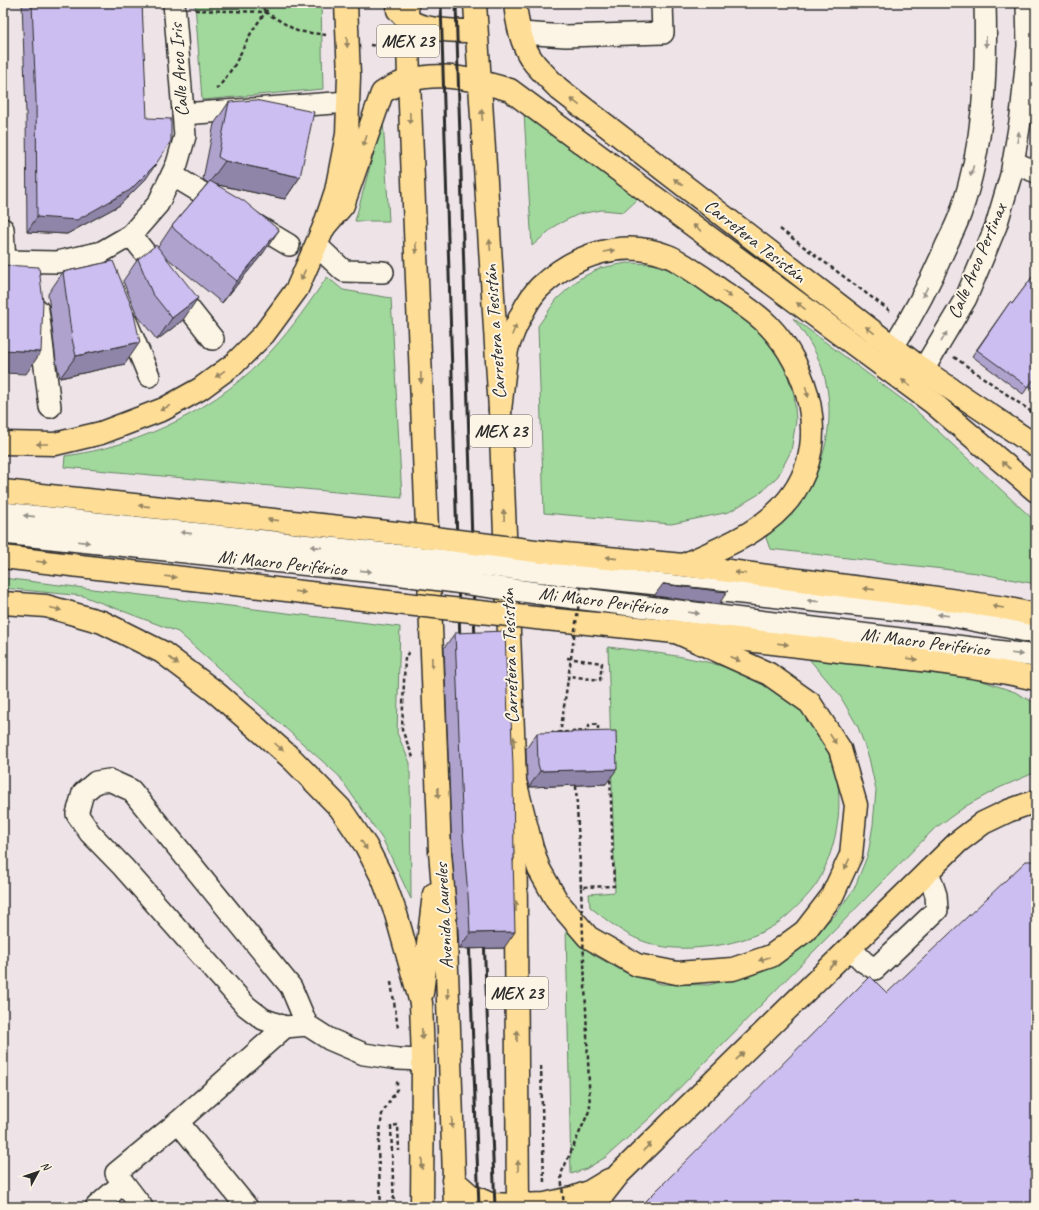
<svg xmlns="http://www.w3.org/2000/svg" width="1039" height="1210" viewBox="0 0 1039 1210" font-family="Caveat,sans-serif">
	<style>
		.green { fill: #a1d99d; stroke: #668264 }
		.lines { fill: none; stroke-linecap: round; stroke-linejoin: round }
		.minor-casing { stroke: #2b2b2b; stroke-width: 24 }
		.major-casing { stroke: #2b2b2b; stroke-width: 25 }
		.highway-casing { stroke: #2b2b2b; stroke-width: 25 }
		.path { stroke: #2b2b2b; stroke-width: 2.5; stroke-dasharray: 4 3; stroke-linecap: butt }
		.minor { stroke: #fcf5e5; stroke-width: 21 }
		.major { stroke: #fedd96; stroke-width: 22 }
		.highway { stroke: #fedd96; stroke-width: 22 }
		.rail { stroke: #2b2b2b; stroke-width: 3 }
		.minor-bridge-casing { stroke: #2b2b2b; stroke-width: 24; stroke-linecap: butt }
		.highway-bridge-casing { stroke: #2b2b2b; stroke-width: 25; stroke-linecap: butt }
		.path-bridge { stroke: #2b2b2b; stroke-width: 2.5; stroke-dasharray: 4 3; stroke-linecap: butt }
		.minor-bridge { stroke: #fcf5e5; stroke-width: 21 }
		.highway-bridge { stroke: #fedd96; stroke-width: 22 }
		.wall { fill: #afa3ce; stroke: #2b2b2b }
		.shaded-wall { fill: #8f85a8; stroke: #2b2b2b }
		.building { fill: #ccbef0; stroke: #2b2b2b }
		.oneway { fill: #948460 }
		.oneway2 { fill: #949088 }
		.labels { text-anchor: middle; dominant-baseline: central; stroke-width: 4; stroke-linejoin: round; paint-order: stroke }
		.shield { fill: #fcf5e5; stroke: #6a6863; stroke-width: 1 }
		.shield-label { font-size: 18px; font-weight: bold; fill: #2b2b2b }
		.street-label { font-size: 19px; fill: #2b2b2b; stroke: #fcf5e5 }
	</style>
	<rect width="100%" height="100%" fill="#eee4e8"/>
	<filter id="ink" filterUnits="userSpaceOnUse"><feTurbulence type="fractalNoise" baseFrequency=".025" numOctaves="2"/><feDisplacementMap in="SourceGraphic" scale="8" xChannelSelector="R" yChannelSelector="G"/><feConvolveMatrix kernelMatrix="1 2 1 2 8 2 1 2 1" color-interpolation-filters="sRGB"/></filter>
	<g filter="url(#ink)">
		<g class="green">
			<polygon points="195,3 321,3 323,89 202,100"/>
			<polygon points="524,113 638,199 624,212 602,210 579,214 556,225 532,246"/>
			<polygon points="383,119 389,221 355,221"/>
			<polygon points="627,263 653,264 681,274 764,334 782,360 794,394 796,421 791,451 778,476 759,494 729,512 671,524 544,513 538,326 557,299 579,279 600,268"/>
			<path d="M327 277 343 290 391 298 402 498 64 467 65 456C142 446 220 407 272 350 293 327 310 302 327 277Z"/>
			<path d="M793 318 911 406 1036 522V584L977 573 770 549 766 538 768 533C780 521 793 509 803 495 829 459 836 410 822 368 816 350 804 333 793 318Z"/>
			<polygon points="3,578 400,627 397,733 410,763 411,899 383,840 339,776 178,632 83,596 3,588"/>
			<path d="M608 647C663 654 721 658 770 686 776 689 782 691 787 695 803 708 817 730 826 748 829 755 833 762 835 769 844 806 837 844 820 878 813 892 789 916 775 925 754 938 728 945 704 947 687 949 668 949 652 944 628 938 609 922 590 907L589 894 615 892Z"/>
			<polygon points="809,659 974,678 1015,692 1036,704 1036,772 999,788 966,806 934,829 650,1118 606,1157 586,1169 571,1174 566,927 592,954 626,973 661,984 708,985 749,976 796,951 835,915 854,889 868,854 873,825 876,790 869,758 858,727 839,694"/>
		</g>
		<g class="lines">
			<defs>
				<g id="minor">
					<polyline points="520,33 566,36 663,33 662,3"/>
					<polyline points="183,114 348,102"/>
					<polyline points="1013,162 1036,172"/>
					<polyline points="172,175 289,245"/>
					<polyline points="3,229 5,262"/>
					<polyline points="131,235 213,339"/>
					<polyline points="316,245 344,271 383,272"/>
					<polyline points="3,261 57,262 98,253 100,253 131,235 158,204 177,164 185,136 174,3"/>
					<polyline points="38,310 50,407"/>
					<polyline points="126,321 149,376"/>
					<path d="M893 347C913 315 931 281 946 246 951 235 957 224 961 212 984 145 987 73 985 3"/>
					<polyline points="923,370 966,298 996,226 1011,175 1021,116 1028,46 1027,3"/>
					<polyline points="3,513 396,555"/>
					<polyline points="3,533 396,574"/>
					<polyline points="544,572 948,615 1036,633"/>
					<polyline points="544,594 1036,656"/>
					<polyline points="850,948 864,962 875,969 937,910 936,895 928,871"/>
					<polyline points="307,1025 285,1027 263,1019 246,1006 123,867 90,833 77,814 83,793 96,782 109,780 131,790 291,987 307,1025 329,1039 364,1054 398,1059 423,1060"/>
					<polyline points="178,1122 247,1207"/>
					<polyline points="96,1207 123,1183"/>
					<polyline points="142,1207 116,1173 178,1122 285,1027"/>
				</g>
				<g id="major">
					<polyline points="407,3 409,80 440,852 445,912 455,1207"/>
					<polyline points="475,3 500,410 515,781 518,1207"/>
					<path d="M515 3C517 24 522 48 535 64 543 73 551 81 559 89L893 347 923 370 1036 446"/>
					<path d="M398 10C401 13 404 17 407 19 422 31 458 31 476 31"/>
					<path d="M324 227 343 205 382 93C422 66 467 77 510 90L933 403 1036 491"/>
					<polyline points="3,443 55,444 101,433 164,409 200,389 234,364 264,334 297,289 324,227 336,191 347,134 349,76 346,3"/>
					<polyline points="3,603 46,606 102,622 162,652 214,691 250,722 292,759 340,808 366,846 383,879 396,914 421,1003 423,1060 422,1207"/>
					<polyline points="422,993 434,894"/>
					<polyline points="453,1180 470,1195 490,1204 518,1205 545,1204 572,1198 589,1192 609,1180"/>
					<polyline points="593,1207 619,1174 958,842 983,823 1008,811 1036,801"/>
				</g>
				<g id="highway">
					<path d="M500 410C502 395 503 381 505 367 506 360 506 352 508 346 514 329 527 299 540 287 575 254 623 238 668 256 674 258 679 262 684 265 697 273 710 282 722 291 738 301 755 312 768 325 809 367 829 440 794 492 769 530 723 547 683 565"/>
					<polyline points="3,491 396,533"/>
					<polyline points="543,552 683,565 916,595 1005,608 1036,615"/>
					<polyline points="3,557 397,603"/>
					<path d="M545 619C643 628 741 639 839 651 905 658 971 664 1036 679"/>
					<polyline points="515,781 532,848 539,869 557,901 588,937 637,965 677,973 733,969 771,956 805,931 832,896 851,855 856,805 840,749 810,703 769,674 674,631"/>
				</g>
			</defs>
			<use href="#minor" class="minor-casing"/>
			<use href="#major" class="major-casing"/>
			<use href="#highway" class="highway-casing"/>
			<g class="path">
				<polyline points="259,3 265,11"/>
				<polyline points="195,10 265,12 297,31 326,35"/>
				<polyline points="370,45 386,47"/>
				<polyline points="216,89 219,87 234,66 252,31 272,3"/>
				<polyline points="780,229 890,311"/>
				<polyline points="954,357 1036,415"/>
				<polyline points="409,652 405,657 402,730 413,757"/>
				<polyline points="567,658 602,663 600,680 569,676"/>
				<polyline points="550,733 589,731 589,725 598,724 598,734"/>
				<polyline points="576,786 581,887"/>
				<polyline points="391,982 398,1028"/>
				<polyline points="541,1066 544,1183"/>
				<polyline points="381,1207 378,1150 382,1114 397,1089 397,1079"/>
				<polyline points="394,1207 391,1126 398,1125 399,1151"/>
			</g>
			<use href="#minor" class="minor"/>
			<use href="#major" class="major"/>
			<use href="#highway" class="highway"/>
			<g class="rail">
				<polyline points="441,3 460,643"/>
				<polyline points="456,3 475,643"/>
				<polyline points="469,937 479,1207"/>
				<polyline points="484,937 495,1207"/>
			</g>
			<defs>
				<g id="minor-bridge">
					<polyline points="396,555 544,572"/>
					<polyline points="396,574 544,594"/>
				</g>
				<g id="highway-bridge">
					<polyline points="396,533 543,552"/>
					<polyline points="397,603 545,619"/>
				</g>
			</defs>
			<use href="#minor-bridge" class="minor-bridge-casing"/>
			<use href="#highway-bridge" class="highway-bridge-casing"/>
			<g class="path-bridge">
				<polyline points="560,735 581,588"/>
				<polyline points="564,1207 561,1174 590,1109 581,887 614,886 610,775"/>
			</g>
			<use href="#minor-bridge" class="minor-bridge"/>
			<use href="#highway-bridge" class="highway-bridge"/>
		</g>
		<g class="wall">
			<polygon points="22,3 142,3 146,179 120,205 67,234 27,232 26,114"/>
			<polygon points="229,102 300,177 285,199 218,185 264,252 222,303 166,257 183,320 157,340 137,315 123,281 138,259 158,247 172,226 208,183 203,179 214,124"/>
			<polygon points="63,272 125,364 60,378 56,361 48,294"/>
			<polygon points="1036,272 1036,390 1029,386 1023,394 972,356 1010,302 1012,304"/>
			<polygon points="455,633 508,718 514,859 513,861 504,948 459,949 457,911 452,851 444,648"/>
			<polygon points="537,733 606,784 529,787 527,779 526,749"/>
		</g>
		<g class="shaded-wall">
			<polygon points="225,161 300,177 285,199 209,183"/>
			<polygon points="156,164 146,179 120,205 67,234 27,232 37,217"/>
			<polygon points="279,230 264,252 222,303 237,281"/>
			<polygon points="198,298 183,320 157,340 172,318"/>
			<polygon points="140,342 125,364 60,378 76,356"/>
			<polygon points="3,350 41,352 26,374 3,373"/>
			<polygon points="663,584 727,592 719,604 654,596"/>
			<polygon points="617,769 606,784 529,787 540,771"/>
			<polygon points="515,932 504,948 459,949 470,933"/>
		</g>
		<g class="building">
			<polygon points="32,3 142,3 147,118 171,119 171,141 156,164 130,190 77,220 37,217 36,100"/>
			<polygon points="255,100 314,112 300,177 225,161 218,157 229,102"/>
			<polygon points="210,181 244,201 279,230 237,281 175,230 172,226"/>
			<polygon points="156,245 198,298 172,318 152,293 138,259"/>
			<polygon points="113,261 133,310 140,342 76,356 72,339 63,272"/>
			<polygon points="3,265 39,267 43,302 41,352 3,350"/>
			<polygon points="1036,272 1036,380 1034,379 1028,387 977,350 1010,302 1012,304"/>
			<polygon points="663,584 728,591 727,592"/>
			<polygon points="505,631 508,718 511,718 513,766 514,859 513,859 515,932 470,933 468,895 463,836 455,633"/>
			<polygon points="616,731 617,769 540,771 538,764 537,733"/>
			<polygon points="1026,861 1036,861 1036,1207 640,1207 870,976 887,993"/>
		</g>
		<defs><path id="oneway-solid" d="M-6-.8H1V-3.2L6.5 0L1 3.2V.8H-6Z"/></defs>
		<g class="oneway">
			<use href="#oneway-solid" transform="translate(347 42) rotate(88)"/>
			<use href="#oneway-solid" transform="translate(575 102) rotate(-142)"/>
			<use href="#oneway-solid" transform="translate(482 115) rotate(-94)"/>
			<use href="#oneway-solid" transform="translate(410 118) rotate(88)"/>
			<use href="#oneway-solid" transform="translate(365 141) rotate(109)"/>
			<use href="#oneway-solid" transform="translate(678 182) rotate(-142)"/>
			<use href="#oneway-solid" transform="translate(697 228) rotate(-143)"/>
			<use href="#oneway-solid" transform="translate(490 245) rotate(-94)"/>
			<use href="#oneway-solid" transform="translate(416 248) rotate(88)"/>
			<use href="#oneway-solid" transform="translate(609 251) rotate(-9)"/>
			<use href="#oneway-solid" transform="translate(303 275) rotate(114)"/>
			<use href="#oneway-solid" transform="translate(727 294) rotate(35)"/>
			<use href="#oneway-solid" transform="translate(801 306) rotate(-143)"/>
			<use href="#oneway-solid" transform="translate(514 330) rotate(-68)"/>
			<use href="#oneway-solid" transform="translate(870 330) rotate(-142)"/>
			<use href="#oneway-solid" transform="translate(220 374) rotate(144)"/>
			<use href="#oneway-solid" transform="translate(421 378) rotate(88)"/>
			<use href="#oneway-solid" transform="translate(906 383) rotate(-143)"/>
			<use href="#oneway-solid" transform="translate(807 392) rotate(75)"/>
			<use href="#oneway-solid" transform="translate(165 408) rotate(153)"/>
			<use href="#oneway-solid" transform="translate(42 444) rotate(-180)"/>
			<use href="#oneway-solid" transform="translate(1006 465) rotate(-140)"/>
			<use href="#oneway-solid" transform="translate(144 506) rotate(-174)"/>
			<use href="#oneway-solid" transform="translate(504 515) rotate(-92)"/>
			<use href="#oneway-solid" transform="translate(273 520) rotate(-174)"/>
			<use href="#oneway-solid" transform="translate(611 558) rotate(-174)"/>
			<use href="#oneway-solid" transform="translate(42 562) rotate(7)"/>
			<use href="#oneway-solid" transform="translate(740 573) rotate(-173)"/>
			<use href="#oneway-solid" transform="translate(171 577) rotate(7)"/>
			<use href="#oneway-solid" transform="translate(869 589) rotate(-173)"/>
			<use href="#oneway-solid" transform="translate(300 592) rotate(7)"/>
			<use href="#oneway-solid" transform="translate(998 607) rotate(-171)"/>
			<use href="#oneway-solid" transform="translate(56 609) rotate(15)"/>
			<use href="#oneway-solid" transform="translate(783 644) rotate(7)"/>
			<use href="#oneway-solid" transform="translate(735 659) rotate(24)"/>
			<use href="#oneway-solid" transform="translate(912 659) rotate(7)"/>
			<use href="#oneway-solid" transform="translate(174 661) rotate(37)"/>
			<use href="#oneway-solid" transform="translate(432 663) rotate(88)"/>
			<use href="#oneway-solid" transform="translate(833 739) rotate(57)"/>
			<use href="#oneway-solid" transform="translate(514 742) rotate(-92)"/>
			<use href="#oneway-solid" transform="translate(279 747) rotate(42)"/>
			<use href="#oneway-solid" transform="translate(438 793) rotate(88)"/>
			<use href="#oneway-solid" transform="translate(364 845) rotate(58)"/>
			<use href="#oneway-solid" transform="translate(847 864) rotate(115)"/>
			<use href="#oneway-solid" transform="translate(516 906) rotate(-90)"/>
			<use href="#oneway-solid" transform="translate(764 959) rotate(161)"/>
			<use href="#oneway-solid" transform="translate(833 965) rotate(-44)"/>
			<use href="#oneway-solid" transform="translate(448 993) rotate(88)"/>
			<use href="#oneway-solid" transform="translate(422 1034) rotate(88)"/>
			<use href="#oneway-solid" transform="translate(517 1036) rotate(-90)"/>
			<use href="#oneway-solid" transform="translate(740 1056) rotate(-44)"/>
			<use href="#oneway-solid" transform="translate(452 1123) rotate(88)"/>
			<use href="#oneway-solid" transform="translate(647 1147) rotate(-44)"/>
			<use href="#oneway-solid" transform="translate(422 1164) rotate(90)"/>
			<use href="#oneway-solid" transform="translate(518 1166) rotate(-90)"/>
		</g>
		<g class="oneway2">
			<use href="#oneway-solid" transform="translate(986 42) rotate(89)"/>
			<use href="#oneway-solid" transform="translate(1018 137) rotate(-80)"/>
			<use href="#oneway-solid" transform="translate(972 171) rotate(105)"/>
			<use href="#oneway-solid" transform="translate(925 292) rotate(118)"/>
			<use href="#oneway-solid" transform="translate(944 337) rotate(-60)"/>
			<use href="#oneway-solid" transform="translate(29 516) rotate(-174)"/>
			<use href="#oneway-solid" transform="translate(186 533) rotate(-174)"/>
			<use href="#oneway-solid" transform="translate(84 542) rotate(6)"/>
			<use href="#oneway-solid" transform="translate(316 547) rotate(-174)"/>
			<use href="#oneway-solid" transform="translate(366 571) rotate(6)"/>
			<use href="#oneway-solid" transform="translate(813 601) rotate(-174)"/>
			<use href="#oneway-solid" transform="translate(694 613) rotate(7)"/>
			<use href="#oneway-solid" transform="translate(943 615) rotate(-173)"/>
			<use href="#oneway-solid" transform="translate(1017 654) rotate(7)"/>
		</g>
	</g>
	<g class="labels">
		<g class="shield">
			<rect x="377" y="25" width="62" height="32" rx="3"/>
			<rect x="470" y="415" width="62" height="32" rx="3"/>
			<rect x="486" y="977" width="62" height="32" rx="3"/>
		</g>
		<g class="shield-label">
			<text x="408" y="41">MEX 23</text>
			<text x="501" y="431">MEX 23</text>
			<text x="517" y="993">MEX 23</text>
		</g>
		<g class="street-label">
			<text transform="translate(179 70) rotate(-94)">Calle Arco Iris</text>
			<text transform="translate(755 241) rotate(38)">Carretera Tesistán</text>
			<text transform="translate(977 261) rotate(-67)">Calle Arco Pertinax</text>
			<text transform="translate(495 332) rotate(-94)">Carretera a Tesistán</text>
			<text transform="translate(282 563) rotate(6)">Mi Macro Periférico</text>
			<text transform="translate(603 601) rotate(7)">Mi Macro Periférico</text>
			<text transform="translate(925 642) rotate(7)">Mi Macro Periférico</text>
			<text transform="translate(510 656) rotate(-92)">Carretera a Tesistán</text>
			<text transform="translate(444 916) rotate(-93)">Avenida Laureles</text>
		</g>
	</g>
	<rect width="1039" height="1210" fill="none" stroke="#fcf5e5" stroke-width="16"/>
	<rect x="8" y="8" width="1023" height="1194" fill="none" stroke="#2b2b2b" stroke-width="1.5" filter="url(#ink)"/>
	<g transform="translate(38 1172) rotate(50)" stroke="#fcf5e5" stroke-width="3" paint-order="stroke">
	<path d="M0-3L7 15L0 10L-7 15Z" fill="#2b2b2b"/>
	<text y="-6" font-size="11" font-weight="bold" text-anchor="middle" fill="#2b2b2b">N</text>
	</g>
</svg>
